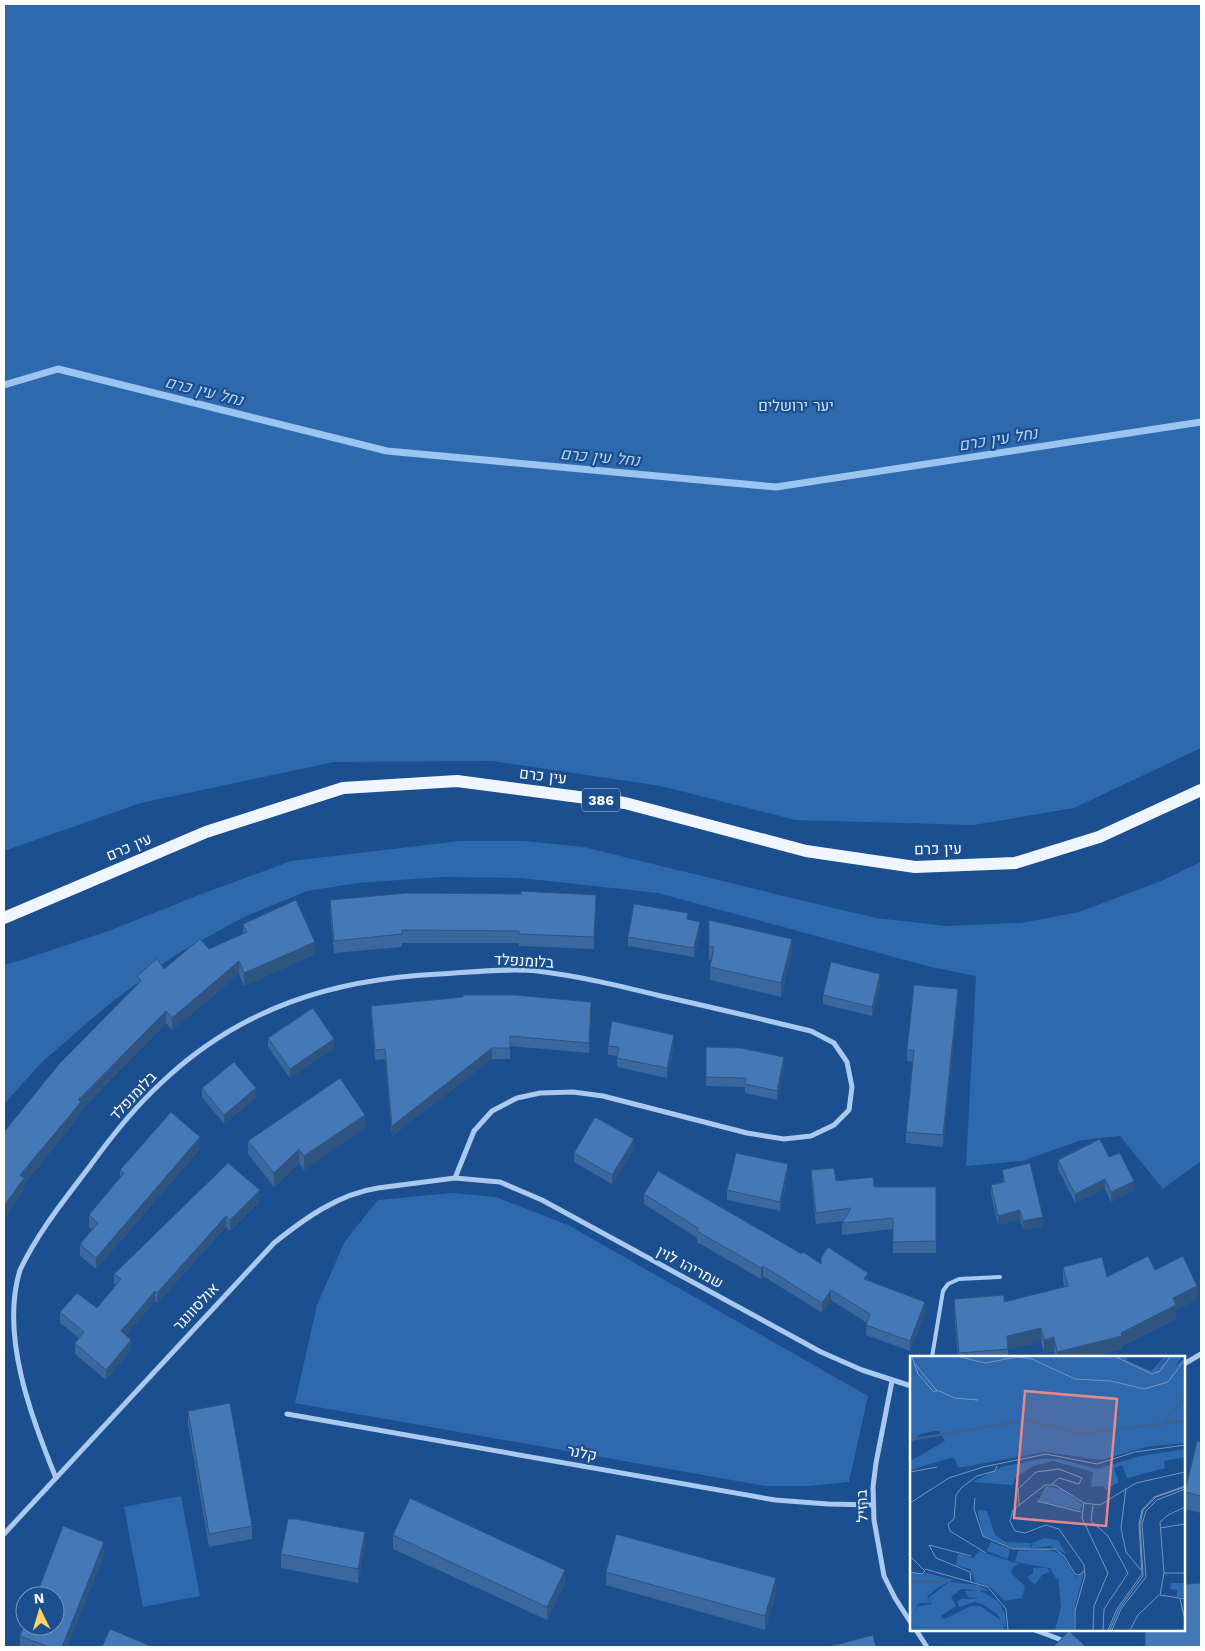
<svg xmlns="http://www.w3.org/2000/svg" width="1205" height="1651" viewBox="0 0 1205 1651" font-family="'Work Sans',Heebo,sans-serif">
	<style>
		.green { fill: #2e69ad }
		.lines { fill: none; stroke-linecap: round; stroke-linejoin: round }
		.stream { stroke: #9cc4f0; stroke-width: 7 }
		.service { stroke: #a9c9ee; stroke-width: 4 }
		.minor { stroke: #a9c9ee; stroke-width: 5 }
		.primary { stroke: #f0f6ff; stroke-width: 12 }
		.wall { fill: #3a679d }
		.shaded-wall { fill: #305480 }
		.building { fill: #4478b7; stroke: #305480 }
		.labels { text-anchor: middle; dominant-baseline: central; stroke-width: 4.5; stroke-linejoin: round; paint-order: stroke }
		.shield { fill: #1b4f8f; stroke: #bbcadd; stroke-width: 1 }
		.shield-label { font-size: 14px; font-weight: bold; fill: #fff }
		.park-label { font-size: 15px; fill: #cfe3fa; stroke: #1b4f8f }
		.street-label { font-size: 15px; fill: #fff; stroke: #1b4f8f }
		.water-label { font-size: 16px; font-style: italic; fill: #b5d3f5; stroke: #1b4f8f }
		.inset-river { fill: none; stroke: #3c6290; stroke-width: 2.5 }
		.inset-road { fill: none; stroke: #7695bc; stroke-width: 1 }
		.view { fill: #e88989; fill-opacity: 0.15; stroke: #e88989; stroke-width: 2.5 }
		.inset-edge { fill: none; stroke: #fff; stroke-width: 2.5 }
	</style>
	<rect width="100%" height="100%" fill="#1b4f8f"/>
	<g class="green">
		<polygon points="4,4 1201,4 1201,748 1074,808 974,825 796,820 661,786 492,761 334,762 141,803 4,851"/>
		<polygon points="460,841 523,841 584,847 779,895 876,918 946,926 1021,923 1079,912 1161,881 1201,862 1201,1161 1163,1189 1120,1136 1082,1140 1022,1161 966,1166 976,976 931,967 658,893 521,878 441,877 357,883 307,891 242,918 175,955 108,1005 43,1061 4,1104 4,965 28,958 111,930 199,895 291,861"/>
		<polygon points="452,1193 496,1197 568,1225 868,1396 849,1482 809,1486 765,1486 295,1403 317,1305 345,1241 378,1200"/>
		<polygon points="181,1496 200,1596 143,1607 124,1507"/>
	</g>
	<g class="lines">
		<polyline class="stream" points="4,385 58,369 387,451 776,487 1201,422"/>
		<polyline class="service" points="932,1357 943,1291 948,1284 959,1279 1000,1277"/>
		<g class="minor">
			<polyline points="1184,1364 1201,1354"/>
			<polyline points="892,1381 876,1463 873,1487 874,1520 884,1576 895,1598 911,1623"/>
			<polyline points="287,1414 775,1500 828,1504 873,1505"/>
			<path d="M56 1478C31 1417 0 1335 20 1270 38 1232 65 1199 90 1166 111 1137 134 1108 160 1084 239 1008 333 979 440 974 472 972 506 968 537 971 579 976 620 986 661 996 711 1007 761 1019 811 1031L834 1043 847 1062 852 1087 849 1110 834 1125 811 1136 784 1139 747 1133 603 1096 573 1092 540 1093 517 1098 492 1111 474 1131 455 1178"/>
			<path d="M4 1534 274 1243C304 1219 338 1194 378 1188L455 1178 500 1182 542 1200 821 1352 862 1370 911 1386"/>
			<polyline points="916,1630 927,1647"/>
			<polyline points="1035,1630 1067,1642"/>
		</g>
		<polyline class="primary" points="4,918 206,832 343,788 457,781 625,803 806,851 915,867 1015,863 1099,837 1201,790"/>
	</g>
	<g class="wall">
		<polygon points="330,900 596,907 594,949 519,946 519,943 402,943 402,947 334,953 330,912"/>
		<polygon points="688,920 700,931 694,957 628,946 628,937"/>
		<polygon points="709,920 792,953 781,997 710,980 710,967 711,960 709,960"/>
		<polygon points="243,924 315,954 244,986 239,974 172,1030 166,1023 81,1110 81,1114 24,1184 24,1190 4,1219 137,985 137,976 164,969 243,934"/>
		<polygon points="880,983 872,1016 823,1004 823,995"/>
		<polygon points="958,1001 943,1147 906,1143 906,1132 913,1062 907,1061 907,1050"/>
		<polygon points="371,1006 591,1013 589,1053 510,1046 510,1059 492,1059 392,1136 385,1059 375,1060 371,1016"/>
		<polygon points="268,1038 334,1048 290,1078 268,1047"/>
		<polygon points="674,1044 667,1078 617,1067 617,1056 608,1055 608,1046"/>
		<polygon points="706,1047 784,1066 777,1100 745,1093 745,1087 706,1086"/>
		<polygon points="202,1088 256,1097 224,1124 202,1097"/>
		<polygon points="365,1128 304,1170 299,1163 274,1187 248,1154 248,1141"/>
		<polygon points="634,1148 612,1184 574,1162 574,1153"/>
		<polygon points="200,1149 96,1269 80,1256 80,1244 92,1229 89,1227 89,1215 120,1177 120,1170"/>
		<polygon points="1109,1157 1134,1190 1111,1202 1105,1189 1075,1203 1058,1169 1058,1160"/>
		<polygon points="811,1170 836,1181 874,1187 936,1187 936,1253 893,1253 893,1229 842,1235 842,1223 843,1221 816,1224 811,1181"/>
		<polygon points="1002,1170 1043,1226 1023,1230 1020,1219 998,1225 991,1194 991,1185 1003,1182"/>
		<polygon points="788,1174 780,1211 727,1200 727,1190"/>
		<polygon points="260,1190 260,1201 230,1231 226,1227 157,1303 155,1301 126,1335 131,1350 106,1380 75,1354 75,1343 79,1338 60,1323 60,1312 97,1308 116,1285 114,1284 114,1274"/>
		<polygon points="644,1194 802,1254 821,1263 821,1258 868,1281 925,1312 910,1351 866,1335 867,1323 831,1300 822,1313 763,1276 761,1279 697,1242 697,1238 644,1204"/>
		<polygon points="1063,1267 1107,1277 1155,1270 1197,1299 1176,1310 1176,1319 1122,1346 1122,1349 1090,1357 1055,1357 1054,1351 1044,1353 1041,1342 1008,1349 1008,1357 958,1357 954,1312 954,1299 1004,1302 1064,1287 1063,1281"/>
		<polygon points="188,1411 252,1526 252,1539 209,1547 188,1424"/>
		<polygon points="1201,1442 1201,1513 1185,1509 1185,1492"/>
		<polygon points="393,1535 565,1583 547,1620 393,1549"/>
		<polygon points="365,1545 358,1583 281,1568 281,1554"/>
		<polygon points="104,1555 67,1647 20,1647 20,1636"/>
		<polygon points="606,1572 776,1592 765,1630 606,1585"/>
	</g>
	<g class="shaded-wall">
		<polygon points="596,895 596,907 594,949 594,937"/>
		<polygon points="700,922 700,931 694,957 694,948"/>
		<polygon points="792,939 792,953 781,997 781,983"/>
		<polygon points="315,942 315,954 244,986 244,973"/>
		<polygon points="239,961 239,974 172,1030 172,1018"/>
		<polygon points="880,974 880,983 872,1016 872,1007"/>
		<polygon points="958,989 958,1001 943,1147 943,1135"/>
		<polygon points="166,1011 166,1023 81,1110 81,1114 24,1184 24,1190 4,1219 4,1206 20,1175 78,1100"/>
		<polygon points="674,1035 674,1044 667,1078 667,1068"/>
		<polygon points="334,1039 334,1048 290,1078 290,1069"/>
		<polygon points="492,1048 492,1059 392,1136 392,1126"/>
		<polygon points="784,1057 784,1066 777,1100 777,1091"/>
		<polygon points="256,1088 256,1097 224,1124 224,1115"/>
		<polygon points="365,1115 365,1128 304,1170 304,1156"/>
		<polygon points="200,1137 200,1149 96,1269 96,1258"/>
		<polygon points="634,1139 634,1148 612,1184 612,1175"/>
		<polygon points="299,1149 299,1163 274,1187 274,1173"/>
		<polygon points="788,1164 788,1174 780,1211 780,1202"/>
		<polygon points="1105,1179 1105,1189 1075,1203 1075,1194"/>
		<polygon points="1134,1181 1134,1190 1111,1202 1111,1192"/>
		<polygon points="260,1190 260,1201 230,1231 230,1220"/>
		<polygon points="1020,1210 1020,1219 998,1225 998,1216"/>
		<polygon points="226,1216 226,1227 157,1303 157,1293"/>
		<polygon points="1043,1217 1043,1226 1023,1230 1023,1221"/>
		<polygon points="763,1266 763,1276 761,1279 761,1268"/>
		<polygon points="868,1273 868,1283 864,1279"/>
		<polygon points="1197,1286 1197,1299 1176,1310 1176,1319 1122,1346 1122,1349 1090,1357 1057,1357 1057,1352 1121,1333 1173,1298"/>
		<polygon points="831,1290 831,1300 822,1313 822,1303"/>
		<polygon points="155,1291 155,1301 121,1341 121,1331"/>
		<polygon points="925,1302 925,1312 910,1351 910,1341"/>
		<polygon points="1041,1328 1041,1342 1007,1350 1007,1336"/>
		<polygon points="1054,1337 1054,1351 1044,1353 1044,1340"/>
		<polygon points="131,1340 131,1350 106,1380 106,1370"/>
		<polygon points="365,1532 365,1545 358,1583 358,1569"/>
		<polygon points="104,1542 104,1555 67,1647 62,1647"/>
		<polygon points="565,1570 565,1583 547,1620 547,1607"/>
		<polygon points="776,1578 776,1592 765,1630 765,1616"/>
	</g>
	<g class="building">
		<polygon points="521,891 596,895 594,937 519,934 519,931 402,930 402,934 334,941 330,900 407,893 521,894"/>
		<polygon points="296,900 315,942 244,973 239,961 172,1018 166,1011 78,1100 81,1102 20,1175 24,1178 4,1206 4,1132 59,1064 141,981 137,976 157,959 164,969 200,939 209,949 247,932 243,924"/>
		<polygon points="634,904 688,913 687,919 700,922 694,948 628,937"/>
		<polygon points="709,920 792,939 781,983 710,967 714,947 709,946"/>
		<polygon points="831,962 880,974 872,1007 823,995"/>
		<polygon points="914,985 958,989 943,1135 906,1132 914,1050 907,1050"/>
		<polygon points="463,995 515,995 591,1002 589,1043 510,1036 510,1048 492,1048 392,1126 385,1049 375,1050 371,1006 463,997"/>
		<polygon points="313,1008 334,1039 290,1069 268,1038"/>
		<polygon points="612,1021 674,1035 667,1068 617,1058 619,1047 608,1046"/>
		<polygon points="706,1047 741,1048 784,1057 777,1091 745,1084 746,1078 706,1077"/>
		<polygon points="234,1062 256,1088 224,1115 202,1088"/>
		<polygon points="340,1078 365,1115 304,1156 299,1149 274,1173 248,1141"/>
		<polygon points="171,1112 200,1137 96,1258 80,1244 98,1223 89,1215 124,1173 120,1170"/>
		<polygon points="595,1117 634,1139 612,1175 574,1153"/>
		<polygon points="1100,1139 1109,1157 1120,1153 1134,1181 1111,1192 1105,1179 1075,1194 1058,1160"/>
		<polygon points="736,1153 788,1164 780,1202 727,1190"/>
		<polygon points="228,1163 260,1190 230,1220 226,1216 157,1293 155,1291 121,1331 131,1340 106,1370 75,1343 84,1332 60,1312 77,1293 97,1308 121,1279 114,1274"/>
		<polygon points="1030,1163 1043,1217 1023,1221 1020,1210 998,1216 991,1185 1005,1182 1002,1170"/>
		<polygon points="834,1168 836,1181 873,1177 874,1187 936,1187 936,1241 893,1242 893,1218 842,1223 851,1208 816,1213 811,1170"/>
		<polygon points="658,1171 802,1254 803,1252 821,1264 821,1258 828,1247 868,1273 864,1279 925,1302 910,1341 866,1325 870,1314 831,1290 822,1303 763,1266 761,1268 697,1231 698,1228 644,1194"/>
		<polygon points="1148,1256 1155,1270 1183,1256 1197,1286 1173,1298 1176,1305 1121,1333 1122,1336 1057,1352 1054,1337 1044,1340 1041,1328 1007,1336 1008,1349 959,1353 954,1299 1004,1295 1004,1302 1068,1286 1063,1267 1102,1257 1107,1277"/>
		<polygon points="230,1403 252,1526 209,1534 188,1411"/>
		<polygon points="1197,1441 1201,1442 1201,1496 1185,1492"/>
		<polygon points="410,1498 565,1570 547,1607 393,1535"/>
		<polygon points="288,1519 296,1519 365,1532 358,1569 281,1554"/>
		<polygon points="63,1526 104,1542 62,1647 49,1647 20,1636 25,1623 25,1626 55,1626 55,1596 36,1596"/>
		<polygon points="616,1534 776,1578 765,1616 606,1572"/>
		<polygon points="1184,1536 1185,1536 1186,1584 1201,1583 1201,1647 1145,1647 1145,1630 1184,1630"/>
		<polygon points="110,1629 153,1647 102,1647"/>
		<polygon points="1069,1631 1086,1647 1053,1647"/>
		<polygon points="873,1635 876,1647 828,1647"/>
	</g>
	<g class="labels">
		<rect class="shield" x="582" y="788.5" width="38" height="23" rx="4"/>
		<g class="shield-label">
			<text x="601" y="800">386</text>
		</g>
		<g class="park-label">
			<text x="796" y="406">יער ירושלים</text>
		</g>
		<g class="street-label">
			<text transform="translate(543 776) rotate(7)">עין כרם</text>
			<text transform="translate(129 847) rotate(-23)">עין כרם</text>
			<text transform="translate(938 849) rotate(-1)">עין כרם</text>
			<text transform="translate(524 961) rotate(3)">בלומנפלד</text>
			<text transform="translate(133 1096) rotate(-47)">בלומנפלד</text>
			<text transform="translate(690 1267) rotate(28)">שמריהו לוין</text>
			<text transform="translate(196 1307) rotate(-47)">אולסוונגר</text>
			<text transform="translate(582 1453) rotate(10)">קלנר</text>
			<text transform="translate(862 1506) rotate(-92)">ברזיל</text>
		</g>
		<g class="water-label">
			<text transform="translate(204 391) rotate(14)">נחל עין כרם</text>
			<text transform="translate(998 439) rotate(-9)">נחל עין כרם</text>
			<text transform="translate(600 457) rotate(5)">נחל עין כרם</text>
		</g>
	</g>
	<g transform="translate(910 1356)">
		<rect width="275" height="275" fill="#1b4f8f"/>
		<path d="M0 1H216L218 5 241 15 254 1H257L247 13 259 1H272L264 11 275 2V87L236 91 191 104 135 96 48 112 45 103 41 102 0 114V105L35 85 29 75H25L10 78 0 88ZM275 93V101L254 105 255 112 217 122 212 109 204 112 209 126 196 134 193 130 181 131 183 116 143 105 122 110 105 123 102 129 63 126 91 111 131 103H149L187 113 230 100ZM136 130 150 133 172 148 170 154 128 145ZM67 154 77 155 85 179 96 186 121 187 120 194 105 193 73 179ZM134 182 148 184 156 198 140 190 121 192 122 187ZM81 186 100 193 98 203 77 195ZM136 193 151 198 166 221 174 216 165 250 164 274H145L151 251 148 221 147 224 140 212 105 206 108 195ZM69 195 109 208 103 211 101 217 115 230 112 242 95 245 80 231 65 226 60 213 46 209 48 198 64 202ZM123 212H137L140 216 132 219 125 229 117 221 123 218ZM0 217H17L44 224 38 226 26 233 17 241 20 247H8L4 259 8 250 22 248 18 242 39 226 68 229 80 235 51 233 41 241 46 250 31 260 34 263 61 250H70L91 264 95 274H0V260H4L0 259ZM261 227H275L273 241H267V234L260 233ZM69 234 88 245 95 258 96 272 87 258 72 248 65 246 49 251 47 246 51 243 71 242 58 241 55 235Z" fill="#2e69ad"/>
		<path class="inset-river" d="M256 65 275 40M0 84 117 64 171 78 275 65M0 225 32 226 36 222"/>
		<path class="inset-road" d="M2 1 7 15 8 18 24 36 27 35 5 8M50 1 75 7 107 1 122 3 165 23 201 25 234 33 258 26 275 3M206 1 242 18 250 15 260 1M27 34 45 42 68 44M0 116 27 111M216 132 211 172 216 196 231 214M65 142 64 153 73 180 103 193H145L154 200 165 218 169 219 175 214M127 145 171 156M0 147 39 122 73 111 136 98 187 108 225 96 275 89M174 147 172 162 198 217 184 250 183 274M109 149 108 133 126 116 149 113 172 122 169 128 149 122 142 128M183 149 181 165 198 180 218 217 194 253 193 274M250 172 275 168M76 197 40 175 38 168 44 163 46 139 51 132 67 120 85 115 87 110M0 200 15 215 12 218 0 216M15 213 78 231 96 253 98 274M254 217H275M61 226 60 216 26 202 19 189 61 200M250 239 254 217 250 166 258 159 275 151M250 239 275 243M270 243 275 264M165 274V255L175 220 174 209 149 173 136 169 115 177 105 175 100 165 103 154 135 129H145L174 147 190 149 226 127 275 116M198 274 207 253 232 218 229 168 232 154 244 141 275 130M200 274 209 253 233 220 230 169 233 154 246 141 275 131M202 274 211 253 236 221 232 168 236 155 247 144 275 133M220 274 228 259 249 239"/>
		<path class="view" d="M115 35 207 43 196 170 104 162Z"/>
		<rect width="275" height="275" class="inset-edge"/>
	</g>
	<rect width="1205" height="1651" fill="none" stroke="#ffffff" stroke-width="10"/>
	<g transform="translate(40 1611) rotate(355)"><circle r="24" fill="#1b4f8f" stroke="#7695bc"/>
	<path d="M0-4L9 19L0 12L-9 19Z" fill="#ffd166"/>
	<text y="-8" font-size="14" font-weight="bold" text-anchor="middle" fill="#ffffff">N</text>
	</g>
</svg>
